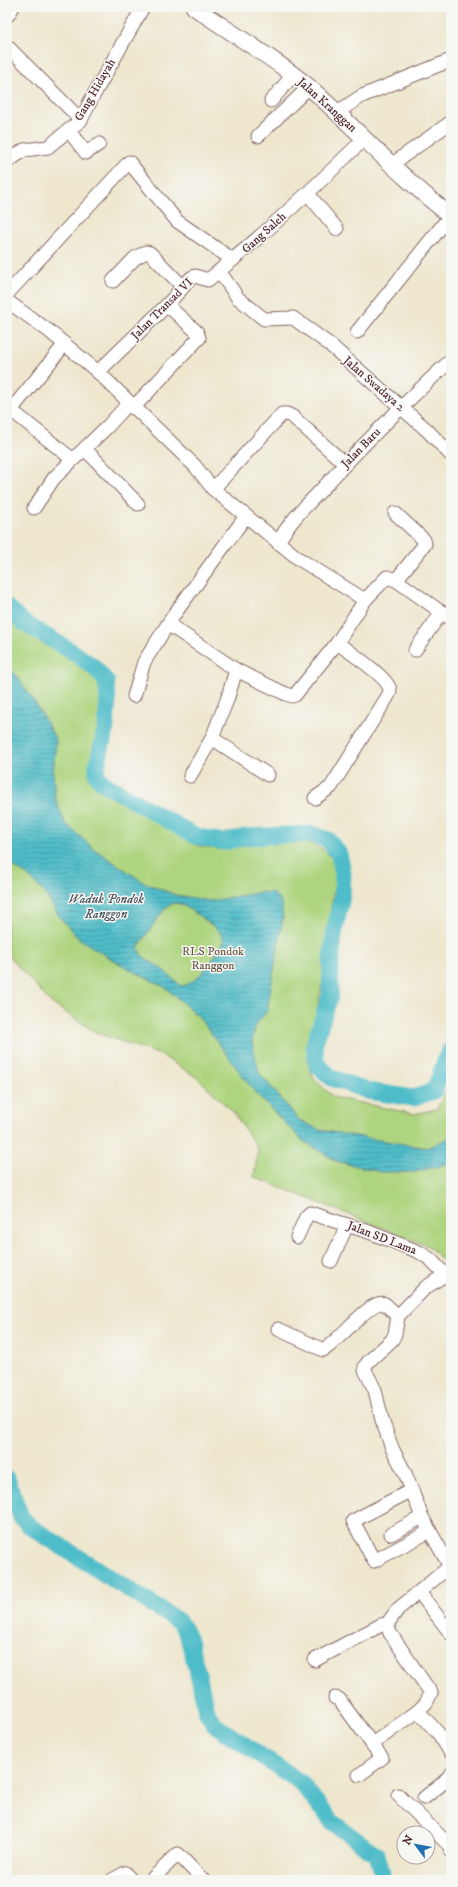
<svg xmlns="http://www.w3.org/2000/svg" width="458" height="1887" viewBox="0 0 458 1887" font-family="'IM FELL DW Pica',serif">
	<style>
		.park { fill: #add47e; stroke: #7c7a54 }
		.water { fill: url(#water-rules); stroke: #4c6e7a; fill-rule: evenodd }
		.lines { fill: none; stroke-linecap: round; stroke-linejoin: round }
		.river { stroke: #4fbdc9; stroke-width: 17 }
		.minor-casing { stroke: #836564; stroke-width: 15 }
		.major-casing { stroke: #836564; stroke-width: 18 }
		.minor { stroke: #fff; stroke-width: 13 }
		.major { stroke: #fff; stroke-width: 16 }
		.labels { text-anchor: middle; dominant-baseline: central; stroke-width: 3; stroke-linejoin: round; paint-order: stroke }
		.street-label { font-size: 12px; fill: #4a1f2b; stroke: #f6f6f2 }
		.park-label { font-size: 12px; fill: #685544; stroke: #f6f6f2 }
		.water-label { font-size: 13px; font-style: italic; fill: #4c5662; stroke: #f6f6f2 }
	</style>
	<defs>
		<pattern id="water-rules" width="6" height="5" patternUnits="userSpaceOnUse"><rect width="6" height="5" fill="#4fbdc9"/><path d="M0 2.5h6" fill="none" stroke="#4499a3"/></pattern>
	</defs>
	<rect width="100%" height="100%" fill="#f6f6f2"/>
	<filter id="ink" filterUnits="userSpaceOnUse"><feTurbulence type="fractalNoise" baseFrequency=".025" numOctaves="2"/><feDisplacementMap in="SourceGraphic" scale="8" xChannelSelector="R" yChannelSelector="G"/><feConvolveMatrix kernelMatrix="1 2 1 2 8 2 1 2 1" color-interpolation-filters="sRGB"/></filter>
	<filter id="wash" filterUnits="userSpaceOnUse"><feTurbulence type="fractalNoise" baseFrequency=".012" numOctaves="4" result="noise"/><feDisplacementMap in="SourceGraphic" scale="16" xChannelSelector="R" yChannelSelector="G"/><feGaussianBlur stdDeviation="0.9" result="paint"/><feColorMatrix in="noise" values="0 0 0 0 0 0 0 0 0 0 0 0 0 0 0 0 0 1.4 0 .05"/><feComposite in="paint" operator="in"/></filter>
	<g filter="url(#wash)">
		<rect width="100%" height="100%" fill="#eee7ce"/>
		<polygon class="park" points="7,612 25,629 74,658 91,670 102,684 103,701 100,742 93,765 94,777 101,787 198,846 221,849 284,840 310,843 324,850 334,860 336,876 326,940 323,980 307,1061 314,1079 333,1097 414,1114 437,1109 451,1080 451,1269 428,1246 254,1177 258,1149 234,1113 198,1078 161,1055 97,1033 50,1002 7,954"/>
		<path class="water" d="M7 667 17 676 37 706 56 740 53 773 55 798 65 823 94 849 143 882 175 895 210 901 263 892 273 893 281 902 283 917 267 1011 256 1024 252 1041 259 1073 299 1120 320 1130 427 1148 451 1137V1163L415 1172H381L336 1161 302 1140 257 1095 198 1016 166 988 113 960 78 938 59 916 44 892 27 875 7 863ZM173 903 181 904C192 912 223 928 224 942 213 958 201 982 181 986L162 969 142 956 138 947 165 908Z"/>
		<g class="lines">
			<g class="river">
				<path d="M7 607 24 623 71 651 94 667 106 681 108 700 106 727 97 766V776L103 783 195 836 223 842 246 837 312 834 328 840 339 854 343 873 342 896 334 934 331 962 330 996 314 1045 317 1065 332 1078 368 1091 413 1098 434 1091C441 1076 442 1063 451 1049"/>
				<polyline points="7,1479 21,1517 31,1527 178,1621 184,1628 188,1637 200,1682 206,1711 215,1725 300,1782 332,1822 377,1855 382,1871 380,1880"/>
			</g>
		</g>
	</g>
	<g filter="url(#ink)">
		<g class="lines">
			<defs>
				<g id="minor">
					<polyline points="7,16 13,7"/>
					<polyline points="7,46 81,120"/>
					<polyline points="271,101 293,75"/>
					<polyline points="336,113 362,96 451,60"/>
					<polyline points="69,131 86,153 99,144"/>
					<polyline points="258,136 309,87"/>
					<polyline points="7,162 24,150 48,147 81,120 93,96 143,7"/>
					<polyline points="391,165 451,122"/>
					<polyline points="308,194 337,229"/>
					<polyline points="219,271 238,298 264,319 293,318 329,344 428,431 451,455"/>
					<polyline points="113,281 135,258 146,252 150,253 183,287"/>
					<polyline points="7,294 129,162 177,221 233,260"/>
					<polyline points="7,301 49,331 98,372 195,466 213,489 299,559 365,600"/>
					<polyline points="357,332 450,216"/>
					<polyline points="65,344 11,410 72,459"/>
					<path d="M98 372 167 305 191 278 195 276 208 280C263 236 314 188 364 139"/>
					<polyline points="133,408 199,338 197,332 167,305"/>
					<polyline points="85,449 138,504"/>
					<polyline points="213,489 282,414 287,414 293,417 345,464"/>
					<polyline points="34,508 54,478 108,426 129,403"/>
					<polyline points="395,513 424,540 425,544 396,580"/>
					<path d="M278 543C289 521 308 504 324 487 365 442 407 401 451 360"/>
					<polyline points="168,624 236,670 227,700 212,738 190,776"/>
					<polyline points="415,650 442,612"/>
					<polyline points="236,670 286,694 292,696 295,695 337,643 365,600 387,577 396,580 451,619"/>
					<polyline points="134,696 144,662 173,616 246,516"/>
					<polyline points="212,738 268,775"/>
					<path d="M315 798 331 787 388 696C389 694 390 692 390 690 389 678 347 650 337 643"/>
					<polyline points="297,1237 306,1217 310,1213 369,1232 419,1252 430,1259 451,1280"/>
					<polyline points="331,1261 347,1225"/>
					<polyline points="446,1274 425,1288 398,1316 395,1334 392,1340 369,1361 365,1366 365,1370 375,1390 382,1420 392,1448 405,1473 422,1517 448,1563 448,1568 398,1609 387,1624 390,1633 431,1693 426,1703 418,1711 439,1734 451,1753"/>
					<path d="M278 1329 323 1350C336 1345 371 1297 385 1304L398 1316"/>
					<polyline points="412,1490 353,1521 374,1561 430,1531"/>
					<polyline points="391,1534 422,1517"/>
					<polyline points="419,1592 451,1634"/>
					<polyline points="315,1660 381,1625 387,1624"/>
					<polyline points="335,1698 339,1699 372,1744"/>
					<polyline points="359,1775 382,1758 372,1744 418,1711"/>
					<polyline points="398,1795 450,1846 451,1851"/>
					<polyline points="424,1798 443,1783 451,1774"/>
					<polyline points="112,1880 125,1873 131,1880"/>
					<polyline points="151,1880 178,1854 203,1880"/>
				</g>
				<path id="major" d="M194 7C232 34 273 57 309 87 357 129 400 177 451 216"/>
			</defs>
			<use href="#minor" class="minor-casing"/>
			<use href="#major" class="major-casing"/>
			<use href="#minor" class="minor"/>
			<use href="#major" class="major"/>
		</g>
	</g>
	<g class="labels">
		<g class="street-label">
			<text transform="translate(95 90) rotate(-60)">Gang Hidayah</text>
			<text transform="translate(327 105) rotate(42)">Jalan Kranggan</text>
			<text transform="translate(264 233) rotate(-42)">Gang Saleh</text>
			<text transform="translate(162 309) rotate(-45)">Jalan Transad VI</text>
			<text transform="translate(374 384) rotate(41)">Jalan Swadaya 2</text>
			<text transform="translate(361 448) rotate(-46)">Jalan Baru</text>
			<text transform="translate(382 1238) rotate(21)">Jalan SD Lama</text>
		</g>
		<g class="park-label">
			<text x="213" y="951">RLS Pondok<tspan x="213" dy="14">Ranggon</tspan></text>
		</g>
		<g class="water-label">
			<text x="106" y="899">Waduk Pondok<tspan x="106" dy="15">Ranggon</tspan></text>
		</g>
	</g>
	<rect width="458" height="1887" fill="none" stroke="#f6f6f2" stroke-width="24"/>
	<g transform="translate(416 1845) rotate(302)"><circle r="19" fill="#f6f6f2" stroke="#b1a0a2"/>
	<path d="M0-3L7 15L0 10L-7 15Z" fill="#1f6fb2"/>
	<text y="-6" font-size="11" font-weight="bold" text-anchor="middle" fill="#4a1f2b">N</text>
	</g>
</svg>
